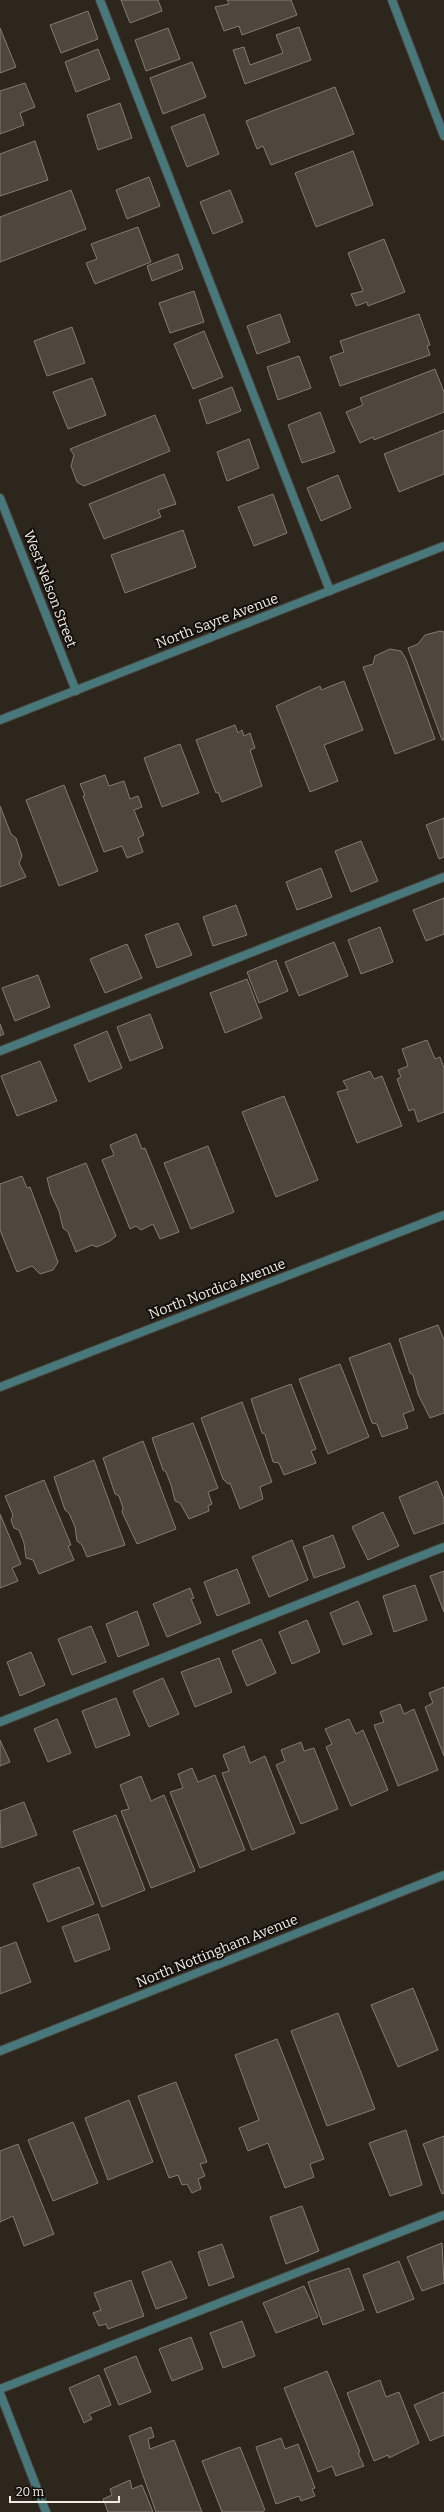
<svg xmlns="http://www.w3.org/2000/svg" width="444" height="2512" viewBox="0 0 444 2512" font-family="Bitter,serif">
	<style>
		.building { fill: #4e473d; stroke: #847b71 }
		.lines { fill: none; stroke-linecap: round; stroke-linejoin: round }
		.lane-casing { stroke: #484239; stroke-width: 10 }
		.street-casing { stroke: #484239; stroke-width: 10 }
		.lane { stroke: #48787b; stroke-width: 8 }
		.street { stroke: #48787b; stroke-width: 8 }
		.labels { text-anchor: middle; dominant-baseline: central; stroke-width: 4; stroke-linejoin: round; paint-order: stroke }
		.street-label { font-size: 14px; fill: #f0ebe5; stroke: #13100c }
	</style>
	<rect width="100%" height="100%" fill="#2d261d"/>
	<g class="building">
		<polygon points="121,0 158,0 162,11 130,23"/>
		<polygon points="227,0 291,0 297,15 242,35 239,26 224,31 215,7 229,4"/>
		<polygon points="88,11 98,39 61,53 50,25"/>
		<polygon points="299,27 311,60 245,84 233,50 244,47 250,65 283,53 276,35"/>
		<polygon points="0,28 16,67 0,73"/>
		<polygon points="168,28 180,59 146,71 135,40"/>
		<polygon points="98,49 110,79 76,92 65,62"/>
		<polygon points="192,62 206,97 163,114 150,78"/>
		<polygon points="25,83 35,107 20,113 24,125 0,134 0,91"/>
		<polygon points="335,87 354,134 271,165 263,146 257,149 246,121"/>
		<polygon points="120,103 132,138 98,150 87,115"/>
		<polygon points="204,114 219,154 187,167 171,127"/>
		<polygon points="35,141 48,180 0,196 0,154"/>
		<polygon points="353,151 373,205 316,227 295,173"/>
		<polygon points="149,177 160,206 127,219 116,190"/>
		<polygon points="71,190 86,229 0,262 0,217"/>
		<polygon points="230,190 243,222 213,234 200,202"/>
		<polygon points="138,227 151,262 95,284 86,263 97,259 91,244"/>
		<polygon points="384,239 405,292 368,306 367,302 356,306 351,294 363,291 348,253"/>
		<polygon points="178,254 183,269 152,281 147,266"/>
		<polygon points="194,291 204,322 170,333 159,303"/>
		<polygon points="280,314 290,342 257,354 247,326"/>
		<polygon points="419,314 430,345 427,346 430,355 340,386 330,357 344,352 340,341"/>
		<polygon points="72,327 85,363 47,376 34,341"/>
		<polygon points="204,331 223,377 193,389 174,344"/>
		<polygon points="299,356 311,388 278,400 267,367"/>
		<polygon points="435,369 444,392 444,412 374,440 373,437 360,443 346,412 363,405 360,398"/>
		<polygon points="92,378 106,415 68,429 53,392"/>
		<polygon points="232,387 241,411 207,424 199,400"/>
		<polygon points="320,412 335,452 302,463 288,425"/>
		<polygon points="155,415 170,451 84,486 77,482 71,466 74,455 70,449"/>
		<polygon points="444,430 444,474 399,492 384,454"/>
		<polygon points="249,439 259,468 227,481 217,452"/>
		<polygon points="164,474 176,504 158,510 161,517 104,539 89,504"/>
		<polygon points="338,475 351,508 321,521 307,488"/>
		<polygon points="273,494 287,533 254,546 238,507"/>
		<polygon points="183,530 196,567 125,593 111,555"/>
		<polygon points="440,631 444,632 444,740 442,740 408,648 418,644 425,635"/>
		<polygon points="390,649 401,651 406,659 435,739 395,754 363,667 373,664 375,656"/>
		<polygon points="344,681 363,730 324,745 338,781 310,792 276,706 320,686 321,690"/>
		<polygon points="235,725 238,733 242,730 244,736 250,733 255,748 250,750 262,786 222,802 218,792 216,793 196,740"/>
		<polygon points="180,744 199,793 162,807 144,758"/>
		<polygon points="105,775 109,786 124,781 130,799 138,796 142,807 134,810 144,835 138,838 143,852 127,858 122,846 104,852 83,796 85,795 80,784"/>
		<polygon points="64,785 98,871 59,886 26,800"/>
		<polygon points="0,806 11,834 16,838 22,856 19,863 26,877 0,887"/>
		<polygon points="444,818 444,857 439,859 426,825"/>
		<polygon points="361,841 378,881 351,892 335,851"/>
		<polygon points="321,868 332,897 297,910 286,882"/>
		<polygon points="444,898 444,934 426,941 413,910"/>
		<polygon points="236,905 247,935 213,946 203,917"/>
		<polygon points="178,923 192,955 157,968 145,935"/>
		<polygon points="380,927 393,962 361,974 348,940"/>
		<polygon points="334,942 348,976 299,996 285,962"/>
		<polygon points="127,944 142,978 105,993 90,959"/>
		<polygon points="276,960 288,991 259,1003 247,972"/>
		<polygon points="38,975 50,1007 15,1021 2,988"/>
		<polygon points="247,979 262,1018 225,1033 210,993"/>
		<polygon points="150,1014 163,1048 130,1061 117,1027"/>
		<polygon points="0,1024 4,1034 0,1036"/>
		<polygon points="107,1031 122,1068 89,1082 74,1045"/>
		<polygon points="427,1040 435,1059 440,1057 444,1068 444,1112 418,1122 414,1109 409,1111 397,1079 401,1077 398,1070 408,1066 402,1049"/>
		<polygon points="40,1061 57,1101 17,1116 1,1076"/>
		<polygon points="370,1071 374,1079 382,1076 402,1126 357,1143 337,1092 348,1089 343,1081"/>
		<polygon points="284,1096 318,1180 276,1197 242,1112"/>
		<polygon points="136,1134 142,1149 145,1148 179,1232 160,1239 153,1224 141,1230 136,1226 130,1229 102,1160 114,1155 110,1145"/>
		<polygon points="208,1146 234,1212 191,1229 164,1163"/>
		<polygon points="86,1163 116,1236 110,1241 97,1247 92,1245 76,1252 68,1232 63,1228 59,1211 51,1194 47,1178"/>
		<polygon points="22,1176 27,1188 30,1187 58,1262 53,1270 40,1274 32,1266 17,1272 0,1230 0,1184"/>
		<polygon points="438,1325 444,1340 444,1413 430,1418 418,1394 413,1375 410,1373 399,1339"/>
		<polygon points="390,1343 414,1410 403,1414 408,1428 382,1437 377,1424 372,1423 349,1358"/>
		<polygon points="340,1364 369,1437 328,1454 299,1379"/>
		<polygon points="291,1384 316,1449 311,1451 316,1463 284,1475 279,1463 273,1462 265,1434 262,1433 251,1399"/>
		<polygon points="242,1402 272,1482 260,1487 263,1499 240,1509 230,1483 228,1484 223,1479 201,1418"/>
		<polygon points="193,1423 218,1488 208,1492 212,1504 208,1506 209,1511 189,1519 180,1503 175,1501 171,1485 166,1472 163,1470 152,1438"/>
		<polygon points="143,1441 176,1529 137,1544 122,1512 123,1508 119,1496 115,1494 103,1458"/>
		<polygon points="94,1460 125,1545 87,1557 82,1545 77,1541 75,1527 69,1513 65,1510 54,1477"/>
		<polygon points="44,1480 71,1545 68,1546 74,1560 39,1574 33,1560 26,1558 24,1543 19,1530 14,1528 11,1520 13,1515 5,1496"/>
		<polygon points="437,1481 444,1499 444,1523 414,1534 399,1497"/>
		<polygon points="383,1512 399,1546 368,1560 352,1527"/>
		<polygon points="0,1514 21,1564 12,1568 18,1581 0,1588"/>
		<polygon points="333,1535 345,1567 314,1578 303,1547"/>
		<polygon points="292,1540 308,1580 269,1597 252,1557"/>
		<polygon points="237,1569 250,1603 217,1616 204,1582"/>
		<polygon points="444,1571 444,1612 430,1576"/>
		<polygon points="415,1585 427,1620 394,1632 383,1596"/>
		<polygon points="190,1588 194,1598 191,1599 201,1623 167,1637 153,1604"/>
		<polygon points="358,1601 372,1634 343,1645 330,1613"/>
		<polygon points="137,1611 149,1645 118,1657 106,1624"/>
		<polygon points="307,1620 320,1652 292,1664 279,1632"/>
		<polygon points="91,1626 106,1662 72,1675 58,1639"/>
		<polygon points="261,1639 276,1673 247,1686 232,1651"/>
		<polygon points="31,1652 45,1685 20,1696 7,1662"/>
		<polygon points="219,1658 232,1692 195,1707 181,1672"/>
		<polygon points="163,1678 179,1714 149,1727 133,1691"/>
		<polygon points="444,1687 444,1756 425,1707 433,1703 429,1693"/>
		<polygon points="116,1698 130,1735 96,1748 82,1711"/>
		<polygon points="400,1704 404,1714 414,1709 438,1770 398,1786 374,1725 384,1722 380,1712"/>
		<polygon points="57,1719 71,1753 48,1762 34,1729"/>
		<polygon points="349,1719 356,1734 363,1730 388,1790 351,1806 326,1747 332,1744 325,1729"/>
		<polygon points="0,1740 10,1762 0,1766"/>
		<polygon points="301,1742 304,1751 314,1748 338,1809 301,1824 276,1765 285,1761 281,1750"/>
		<polygon points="244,1746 250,1763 265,1756 295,1833 252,1850 222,1773 229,1771 223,1755"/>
		<polygon points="192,1768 198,1782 215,1775 245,1850 200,1868 170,1792 183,1788 178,1774"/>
		<polygon points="141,1776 151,1801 164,1795 195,1871 151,1888 121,1811 129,1809 120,1785"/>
		<polygon points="24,1802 37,1835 1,1848 0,1811"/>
		<polygon points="116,1815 145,1890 102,1907 73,1831"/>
		<polygon points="79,1867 94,1904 48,1922 33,1884"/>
		<polygon points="98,1914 110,1949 75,1962 62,1927"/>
		<polygon points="16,1942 31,1982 0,1994 0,1948"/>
		<polygon points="413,1988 438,2050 398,2067 371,2005"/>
		<polygon points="338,2013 375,2109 327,2126 291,2031"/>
		<polygon points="277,2039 324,2159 310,2164 314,2177 285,2188 268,2143 248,2151 239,2128 259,2120 235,2055"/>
		<polygon points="176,2082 207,2162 200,2164 205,2176 198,2179 201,2189 192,2193 187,2184 182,2185 178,2175 169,2178 138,2096"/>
		<polygon points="129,2100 153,2162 108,2180 85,2118"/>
		<polygon points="73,2122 98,2183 53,2201 28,2140"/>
		<polygon points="406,2130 422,2185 390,2196 369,2143"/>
		<polygon points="444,2136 444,2193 442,2194 423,2144"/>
		<polygon points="18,2144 54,2234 24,2246 13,2216 0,2222 0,2151"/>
		<polygon points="302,2206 319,2251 286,2264 270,2217"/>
		<polygon points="442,2243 444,2283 422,2291 407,2257"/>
		<polygon points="222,2244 234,2277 209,2286 198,2252"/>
		<polygon points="171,2261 187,2298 156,2309 142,2272"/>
		<polygon points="399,2261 414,2299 377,2313 363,2275"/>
		<polygon points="349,2268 364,2310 323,2325 308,2282"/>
		<polygon points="131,2280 144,2316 108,2329 106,2324 99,2326 93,2313 101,2310 94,2293"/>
		<polygon points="304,2286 318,2317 276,2333 263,2303"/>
		<polygon points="242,2321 255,2356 223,2368 210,2333"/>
		<polygon points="191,2337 203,2369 172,2381 159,2349"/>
		<polygon points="136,2356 151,2392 119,2405 104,2369"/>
		<polygon points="327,2371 360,2452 358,2453 364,2466 336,2476 332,2466 318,2472 284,2388"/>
		<polygon points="99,2375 111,2405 89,2414 92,2419 84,2423 69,2388"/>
		<polygon points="380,2380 386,2397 399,2392 419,2443 389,2458 388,2455 374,2461 347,2393"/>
		<polygon points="444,2392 444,2435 430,2441 414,2405"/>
		<polygon points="151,2427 154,2437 148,2439 150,2449 174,2440 202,2512 156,2512 129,2436"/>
		<polygon points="281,2438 285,2449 298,2444 315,2488 312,2489 315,2496 301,2501 299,2496 276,2504 256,2447"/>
		<polygon points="240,2447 265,2510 262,2512 222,2512 202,2461"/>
		<polygon points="130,2480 132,2489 142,2485 153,2512 108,2512 103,2499 112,2495 110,2489"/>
	</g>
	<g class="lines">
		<defs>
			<g id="lane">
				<polyline points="100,0 330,591"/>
				<polyline points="0,1051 444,877"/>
				<polyline points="0,1722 444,1547"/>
				<polyline points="0,2389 444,2215"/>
			</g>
			<g id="street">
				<polyline points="392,0 444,136"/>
				<polyline points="0,498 76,691"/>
				<polyline points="0,720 444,546"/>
				<polyline points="0,1387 444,1215"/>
				<polyline points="0,2051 444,1875"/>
				<polyline points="0,2393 46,2512"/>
			</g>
		</defs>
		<use href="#lane" class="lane-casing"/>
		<use href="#street" class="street-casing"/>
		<use href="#lane" class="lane"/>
		<use href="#street" class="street"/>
	</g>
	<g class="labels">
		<g class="street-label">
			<text transform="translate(50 589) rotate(69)">West Nelson Street</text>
			<text transform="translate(217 621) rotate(-21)">North Sayre Avenue</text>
			<text transform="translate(217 1289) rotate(-21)">North Nordica Avenue</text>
			<text transform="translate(217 1951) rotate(-22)">North Nottingham Avenue</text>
		</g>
	</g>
	<path d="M10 2496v6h109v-6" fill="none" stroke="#f0ebe5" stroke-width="2"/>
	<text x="16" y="2496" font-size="12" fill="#f0ebe5" stroke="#13100c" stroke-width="3" paint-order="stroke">20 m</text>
</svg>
